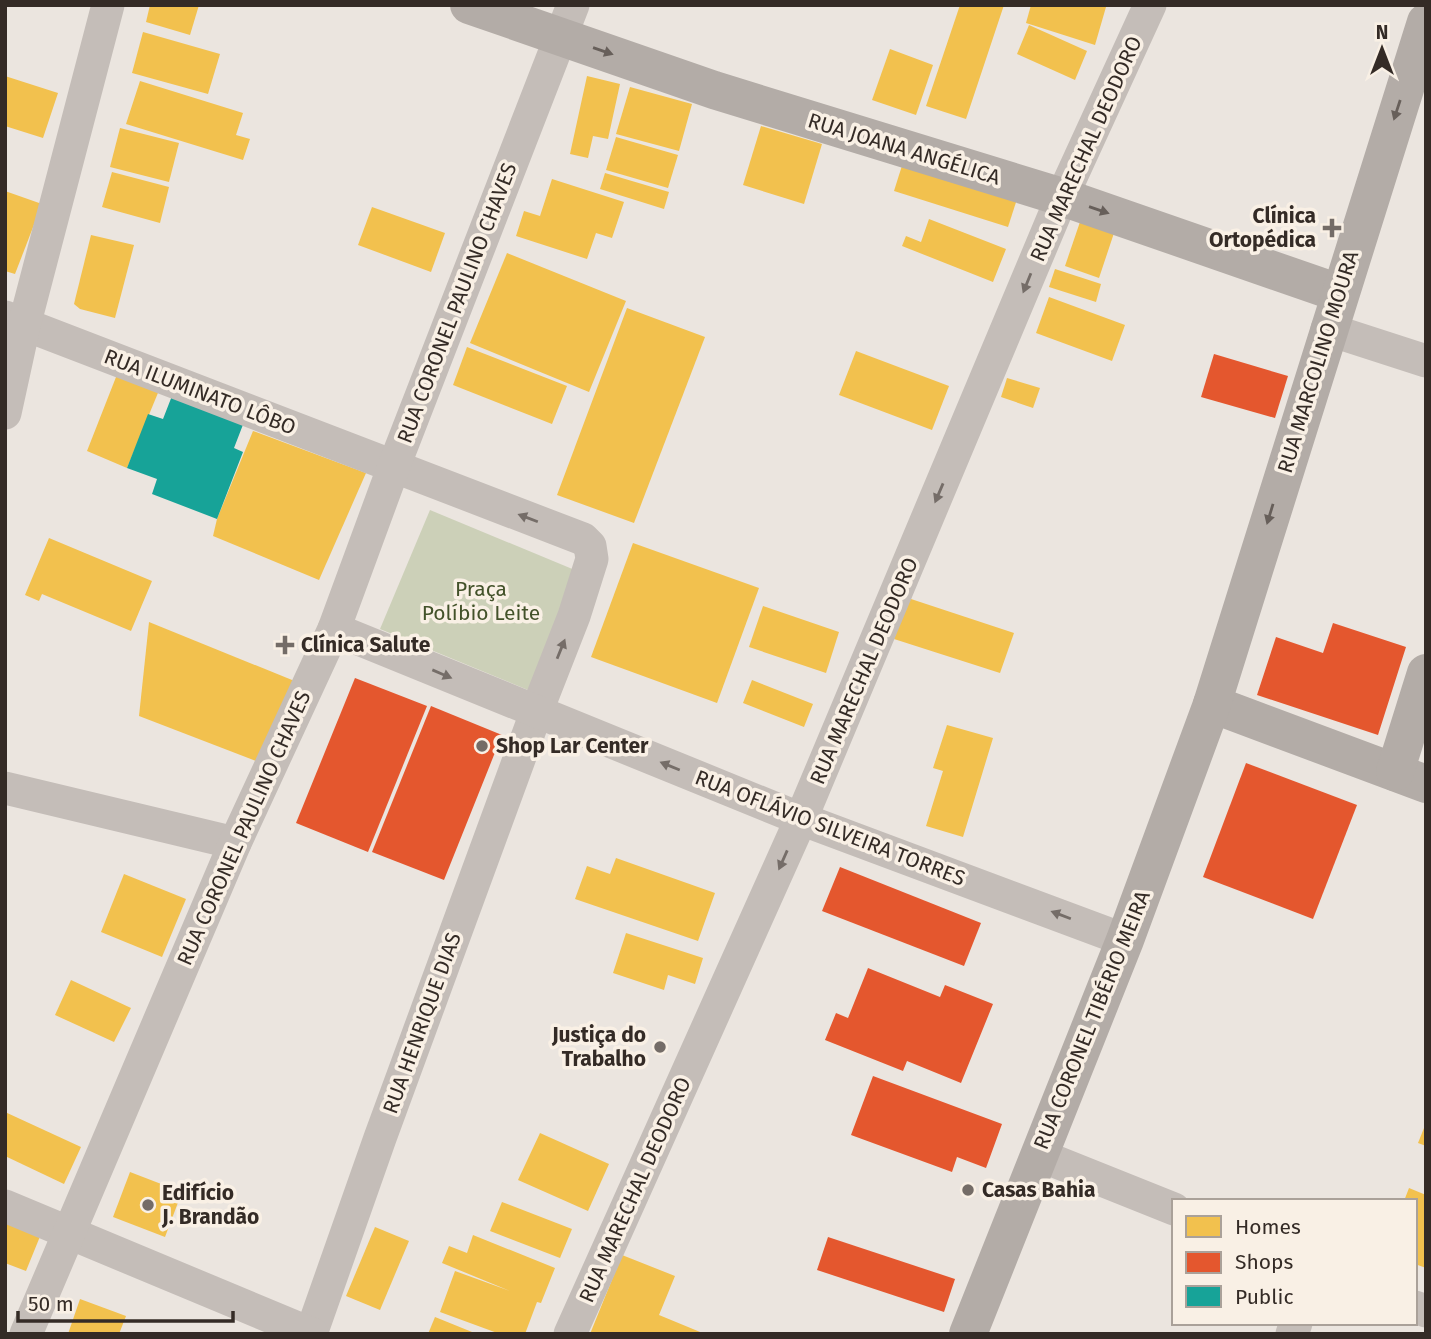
<svg xmlns="http://www.w3.org/2000/svg" width="1431" height="1339" viewBox="0 0 1431 1339" font-family="'Fira Sans',sans-serif">
	<style>
		.green { fill: #ccd0b8 }
		.homes { fill: #f2c14e }
		.shops { fill: #e4572e }
		.public { fill: #17a398 }
		.lines { fill: none; stroke-linecap: round; stroke-linejoin: round }
		.minor { stroke: #c4bdb8; stroke-width: 33 }
		.major { stroke: #b3aca7; stroke-width: 38 }
		.oneway { fill: #675f5a }
		.oneway2 { fill: #756d68 }
		.poi-dot { fill: #746c67; stroke: #f9f0e5; stroke-width: 2.5 }
		.labels { text-anchor: middle; dominant-baseline: central; stroke-width: 7; stroke-linejoin: round; paint-order: stroke }
		.street-label { font-size: 21px; fill: #342b26; stroke: #f9f0e5 }
		.poi-label { font-size: 21px; font-weight: bold; fill: #342b26; stroke: #f9f0e5; text-anchor: start }
		.park-label { font-size: 21px; fill: #43522a; stroke: #f9f0e5 }
	</style>
	<rect width="100%" height="100%" fill="#ebe5df"/>
	<polygon class="green" points="430,510 582,573 533,692 380,629"/>
	<g class="homes">
		<polygon points="150,5 199,5 190,35 146,22"/>
		<polygon points="960,5 1004,5 966,119 926,106"/>
		<polygon points="1031,5 1101,5 1106,7 1095,45 1026,23"/>
		<polygon points="1029,25 1087,51 1075,80 1017,54"/>
		<polygon points="143,32 220,54 208,94 132,73"/>
		<polygon points="890,49 933,65 916,115 872,100"/>
		<polygon points="5,76 58,93 43,138 5,126"/>
		<polygon points="587,76 620,84 608,139 593,136 588,158 570,154"/>
		<polygon points="140,81 243,113 236,135 250,139 243,160 126,124"/>
		<polygon points="630,87 692,104 679,151 616,134"/>
		<polygon points="761,126 822,144 804,204 743,185"/>
		<polygon points="120,128 179,143 169,182 110,167"/>
		<polygon points="616,137 678,155 668,188 606,170"/>
		<polygon points="905,156 1019,193 1008,227 894,191"/>
		<polygon points="112,172 169,187 160,223 102,207"/>
		<polygon points="605,173 669,192 664,209 600,189"/>
		<polygon points="552,179 624,202 612,238 596,233 587,259 516,236 524,211 540,216"/>
		<polygon points="5,191 42,204 15,274 5,271"/>
		<polygon points="372,207 445,233 431,272 358,245"/>
		<polygon points="1082,216 1116,227 1099,278 1065,266"/>
		<polygon points="929,219 1006,249 993,282 902,246 906,236 921,242"/>
		<polygon points="91,235 134,245 115,318 80,309 74,304"/>
		<polygon points="507,253 626,301 589,392 470,343"/>
		<polygon points="1055,269 1101,284 1096,302 1049,287"/>
		<polygon points="1049,297 1125,325 1112,361 1036,333"/>
		<polygon points="627,308 705,337 634,523 557,495"/>
		<polygon points="467,347 567,386 552,424 453,385"/>
		<polygon points="856,351 949,386 932,430 839,395"/>
		<polygon points="118,372 160,388 127,468 87,451"/>
		<polygon points="1007,378 1040,388 1033,408 1001,397"/>
		<polygon points="253,431 366,473 319,580 213,536 217,519"/>
		<polygon points="49,538 152,581 131,631 42,594 39,601 25,595"/>
		<polygon points="633,543 759,588 717,703 591,657"/>
		<polygon points="908,598 1014,633 1000,673 894,639"/>
		<polygon points="763,606 839,632 826,673 749,647"/>
		<polygon points="149,622 297,682 264,764 139,716"/>
		<polygon points="752,680 813,704 804,727 743,703"/>
		<polygon points="947,725 993,738 963,837 926,826 943,771 933,768"/>
		<polygon points="616,858 715,893 698,941 575,899 587,866 610,874"/>
		<polygon points="124,874 186,899 162,957 101,932"/>
		<polygon points="626,933 703,958 695,984 668,975 664,990 613,973"/>
		<polygon points="71,980 131,1008 114,1042 55,1015"/>
		<polygon points="5,1112 81,1147 64,1184 5,1156"/>
		<polygon points="1426,1123 1426,1146 1418,1143"/>
		<polygon points="540,1133 609,1164 588,1211 518,1180"/>
		<polygon points="130,1172 182,1192 165,1237 113,1217"/>
		<polygon points="1409,1188 1426,1195 1426,1268 1415,1264 1415,1201 1404,1201"/>
		<polygon points="502,1202 572,1229 560,1258 490,1231"/>
		<polygon points="5,1219 41,1234 26,1271 5,1263"/>
		<polygon points="375,1227 409,1241 380,1310 346,1296"/>
		<polygon points="473,1235 555,1268 541,1303 537,1302 525,1334 500,1334 440,1312 455,1271 510,1291 442,1263 449,1246 467,1253"/>
		<polygon points="622,1255 675,1276 659,1315 705,1334 590,1334"/>
		<polygon points="80,1299 126,1316 119,1334 68,1334"/>
		<polygon points="435,1317 477,1334 428,1334"/>
	</g>
	<g class="shops">
		<polygon points="1214,354 1288,376 1275,418 1201,397"/>
		<polygon points="1333,623 1406,647 1378,735 1257,695 1276,637 1323,653"/>
		<polygon points="355,678 427,706 368,852 296,823"/>
		<polygon points="431,706 502,735 444,880 372,852"/>
		<polygon points="1246,763 1357,805 1313,919 1203,877"/>
		<polygon points="840,867 981,923 964,966 822,911"/>
		<polygon points="868,968 940,997 945,985 993,1004 961,1083 907,1061 903,1071 825,1040 836,1013 848,1018"/>
		<polygon points="873,1076 1002,1124 986,1168 957,1157 952,1172 851,1135"/>
		<polygon points="828,1237 955,1279 944,1312 817,1270"/>
	</g>
	<polygon class="public" points="177,383 249,409 234,448 243,452 217,519 152,494 157,479 127,468 148,414 163,419"/>
	<g class="lines">
		<g class="minor">
			<polyline points="5,317 583,539 590,546 592,559 574,616 536,713 380,1138 311,1334"/>
			<polyline points="1327,329 1426,361"/>
			<polyline points="5,413 24,326 108,5"/>
			<polyline points="334,629 801,819 1125,940"/>
			<polyline points="5,788 235,843"/>
			<polyline points="1039,1155 1174,1209"/>
			<polyline points="5,1206 312,1334"/>
			<polyline points="1415,1307 1426,1311"/>
			<polyline points="26,1334 235,843 334,629 394,466 573,5"/>
			<polyline points="570,1334 801,819 1062,197 1150,5"/>
			<polyline points="1292,1334 1296,1323"/>
		</g>
		<g class="major">
			<polyline points="469,5 714,90 1062,197 1339,293"/>
			<polyline points="1212,704 1426,784"/>
			<polyline points="1395,772 1426,673"/>
			<polyline points="968,1334 1125,940 1212,704 1426,22"/>
		</g>
	</g>
	<defs><path id="oneway-solid" d="M-6-.8H1V-3.2L6.5 0L1 3.2V.8H-6Z" transform="scale(1.75)"/></defs>
	<g class="oneway">
		<use href="#oneway-solid" transform="translate(603 51) rotate(19)"/>
		<use href="#oneway-solid" transform="translate(1397 110) rotate(108)"/>
		<use href="#oneway-solid" transform="translate(1099 210) rotate(19)"/>
		<use href="#oneway-solid" transform="translate(1270 514) rotate(107)"/>
	</g>
	<g class="oneway2">
		<use href="#oneway-solid" transform="translate(1027 283) rotate(112)"/>
		<use href="#oneway-solid" transform="translate(939 493) rotate(113)"/>
		<use href="#oneway-solid" transform="translate(528 518) rotate(-159)"/>
		<use href="#oneway-solid" transform="translate(561 649) rotate(-68)"/>
		<use href="#oneway-solid" transform="translate(442 674) rotate(23)"/>
		<use href="#oneway-solid" transform="translate(670 766) rotate(-158)"/>
		<use href="#oneway-solid" transform="translate(783 860) rotate(114)"/>
		<use href="#oneway-solid" transform="translate(1061 915) rotate(-159)"/>
	</g>
	<g class="poi-dot">
		<path d="M1328.5 217.5h7v7h7v7h-7v7h-7v-7h-7v-7h7z"/>
		<path d="M281.5 634.5h7v7h7v7h-7v7h-7v-7h-7v-7h7z"/>
		<circle cx="482" cy="746" r="7"/>
		<circle cx="660" cy="1047" r="7"/>
		<circle cx="968" cy="1190" r="7"/>
		<circle cx="148" cy="1205" r="7"/>
	</g>
	<g class="labels">
		<g class="street-label">
			<text transform="translate(904 149) rotate(17)">RUA JOANA ANGÉLICA</text>
			<text transform="translate(1086 149) rotate(-66)">RUA MARECHAL DEODORO</text>
			<text transform="translate(457 303) rotate(-69)">RUA CORONEL PAULINO CHAVES</text>
			<text transform="translate(1318 362) rotate(-73)">RUA MARCOLINO MOURA</text>
			<text transform="translate(200 392) rotate(21)">RUA ILUMINATO LÔBO</text>
			<text transform="translate(864 671) rotate(-67)">RUA MARECHAL DEODORO</text>
			<text transform="translate(244 828) rotate(-66)">RUA CORONEL PAULINO CHAVES</text>
			<text transform="translate(830 828) rotate(21)">RUA OFLÁVIO SILVEIRA TORRES</text>
			<text transform="translate(1092 1020) rotate(-68)">RUA CORONEL TIBÉRIO MEIRA</text>
			<text transform="translate(422 1023) rotate(-70)">RUA HENRIQUE DIAS</text>
			<text transform="translate(635 1190) rotate(-66)">RUA MARECHAL DEODORO</text>
		</g>
		<g class="poi-label">
			<text x="1316" y="216" text-anchor="end">Clínica<tspan x="1316" dy="24">Ortopédica</tspan></text>
			<text x="301" y="645">Clínica Salute</text>
			<text x="496" y="746">Shop Lar Center</text>
			<text x="646" y="1035" text-anchor="end">Justiça do<tspan x="646" dy="24">Trabalho</tspan></text>
			<text x="982" y="1190">Casas Bahia</text>
			<text x="162" y="1193">Edifício<tspan x="162" dy="24">J. Brandão</tspan></text>
		</g>
		<g class="park-label">
			<text x="481" y="589">Praça<tspan x="481" dy="24">Políbio Leite</tspan></text>
		</g>
	</g>
	<rect width="1431" height="1339" fill="none" stroke="#342b26" stroke-width="14"/>
	<rect x="1172" y="1199" width="245" height="126" fill="#f9f0e5" stroke="#aaa199" stroke-width="2"/>
	<rect x="1186" y="1216" width="35" height="21" fill="#f2c14e" stroke="#aaa199" stroke-width="2"/>
	<text x="1235" y="1234" font-size="21" fill="#342b26">Homes</text>
	<rect x="1186" y="1252" width="35" height="21" fill="#e4572e" stroke="#aaa199" stroke-width="2"/>
	<text x="1235" y="1269" font-size="21" fill="#342b26">Shops</text>
	<rect x="1186" y="1286" width="35" height="21" fill="#17a398" stroke="#aaa199" stroke-width="2"/>
	<text x="1235" y="1304" font-size="21" fill="#342b26">Public</text>
	<g transform="translate(1382 49)" stroke="#f9f0e5" stroke-width="5" paint-order="stroke">
	<path d="M0-5L12 26L0 18L-12 26Z" fill="#342b26"/>
	<text y="-10" font-size="19" font-weight="bold" text-anchor="middle" fill="#342b26">N</text>
	</g>
	<path d="M18 1311v10h215v-10" fill="none" stroke="#342b26" stroke-width="3.5"/>
	<text x="28" y="1311" font-size="21" fill="#342b26" stroke="#f9f0e5" stroke-width="5" paint-order="stroke">50 m</text>
</svg>
